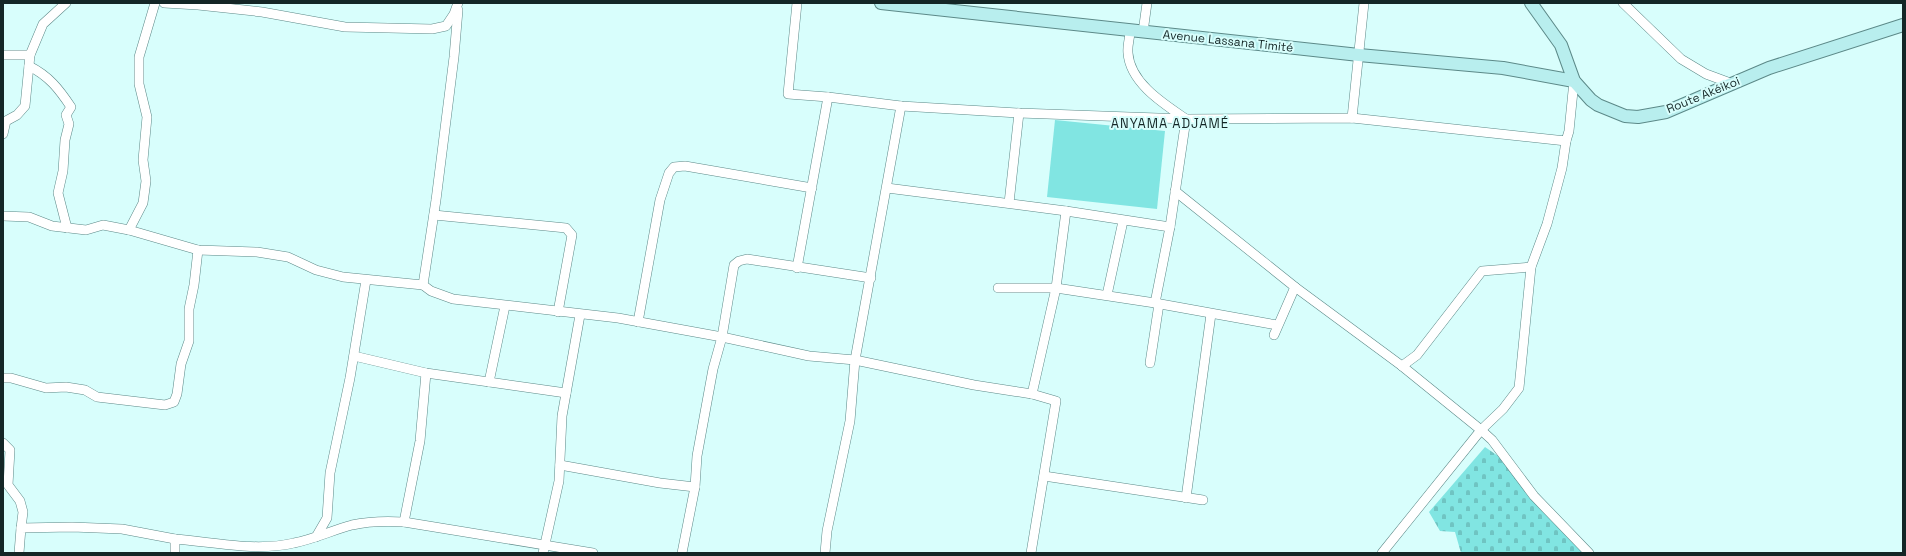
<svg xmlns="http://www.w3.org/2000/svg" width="1906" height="556" viewBox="0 0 1906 556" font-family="'Space Grotesk',sans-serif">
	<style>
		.green { fill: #81e5e2 }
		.cemetery { fill: url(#cemetery-stones) }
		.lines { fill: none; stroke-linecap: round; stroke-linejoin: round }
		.street-casing { stroke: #5c8988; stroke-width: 10 }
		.secondary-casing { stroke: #5c8988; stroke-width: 14 }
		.street { stroke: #fff; stroke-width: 9 }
		.secondary { stroke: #b8eeee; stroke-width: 12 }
		.labels { text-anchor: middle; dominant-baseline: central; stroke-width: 4; stroke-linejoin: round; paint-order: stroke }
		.street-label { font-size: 12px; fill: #142626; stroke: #d8fefc }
		.neighbourhood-label { font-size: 13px; letter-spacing: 1px; fill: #142626; stroke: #d8fefc }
	</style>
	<defs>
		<pattern id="cemetery-stones" width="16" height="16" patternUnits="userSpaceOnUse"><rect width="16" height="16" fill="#81e5e2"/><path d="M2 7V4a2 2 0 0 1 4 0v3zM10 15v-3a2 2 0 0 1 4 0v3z" fill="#6fc4c2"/></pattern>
	</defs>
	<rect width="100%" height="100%" fill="#d8fefc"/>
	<polygon class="green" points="1055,120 1165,131 1157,209 1047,197"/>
	<polygon class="cemetery" points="1485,447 1501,458 1543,512 1584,553 1461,553 1455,532 1440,531 1429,512"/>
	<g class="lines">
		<defs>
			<g id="street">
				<polyline points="164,3 198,5 262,12 345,27 432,29 446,26 454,14 458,3"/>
				<polyline points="797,3 788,94 828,97 901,106 1019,113 1186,119 1352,118 1566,141 1569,131 1574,81"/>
				<polyline points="1623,3 1681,59 1706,74 1733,84"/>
				<path d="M1130 31C1130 38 1127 46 1128 53 1130 83 1164 104 1186 119L1170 227 1155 303"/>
				<polyline points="1143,32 1147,3"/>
				<polyline points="3,55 30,55"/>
				<path d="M29 66C49 76 59 89 71 107L66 115 69 124 65 140 63 171 58 193 67 228"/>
				<polyline points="1352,118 1364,3"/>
				<polyline points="3,134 6,121 17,115 25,106 30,55 43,24 66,3"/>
				<polyline points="887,188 1066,211 1170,227"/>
				<polyline points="1175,191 1295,287 1402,366 1481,430 1492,440 1534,496 1589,553"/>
				<polyline points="1009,203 1019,113"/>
				<polyline points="434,215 566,228 572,235 558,312"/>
				<polyline points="3,216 29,217 52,226 86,230 103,225 129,230 198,250 257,252 288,257 316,270 343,277 423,285 431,291 453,299 618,318 722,337 809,356 855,360 974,385 1032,394 1056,401 1031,553"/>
				<polyline points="129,230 143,203 146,181 143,160 147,117 139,84 139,57 155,3"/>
				<polyline points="797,268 828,97"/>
				<polyline points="423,285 436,200 454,57 458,10"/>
				<polyline points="998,288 1056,288 1155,303 1277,325"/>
				<polyline points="1107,295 1123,221"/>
				<polyline points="638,322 660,200 669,173 674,167 685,166 812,188"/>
				<polyline points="1274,335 1295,287"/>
				<polyline points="354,356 426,373 566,393"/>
				<polyline points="1150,363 1159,304"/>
				<polyline points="1402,366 1417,355 1482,271 1531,267"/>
				<polyline points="3,378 11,378 46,388 66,387 85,390 97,397 165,405 174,402 177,394 181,364 189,341 189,309 194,285 198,250"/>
				<polyline points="489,382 505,306"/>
				<polyline points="1032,394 1056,288 1066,211"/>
				<polyline points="3,443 10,450 8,485 20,501 23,512 21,528"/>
				<polyline points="560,465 660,483 695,487"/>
				<polyline points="1044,476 1203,500"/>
				<polyline points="1186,498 1211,314"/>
				<polyline points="404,522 420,441 426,373"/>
				<polyline points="316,537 327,518 330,473 350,378 366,280"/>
				<polyline points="19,553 21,528 72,527 122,529 175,539"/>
				<path d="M175 553V539C214 542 255 552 294 543 314 539 333 530 352 525 370 521 387 521 404 522L593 553"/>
				<polyline points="543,553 559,481 562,416 580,315"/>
				<polyline points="682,553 695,487 697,456 713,369 722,337 734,265 739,261 747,259 871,278"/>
				<polyline points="825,553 827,531 850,421 855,360 901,106"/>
				<polyline points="1382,553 1481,430 1503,409 1519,388 1531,267 1547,224 1562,168 1566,141"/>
			</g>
			<g id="secondary">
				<polyline points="881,3 1359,55 1503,68 1574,81"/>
				<polyline points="1531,3 1561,45 1574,81 1591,100 1598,105 1625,116 1638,117 1666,112 1769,68 1903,25"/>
			</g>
		</defs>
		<use href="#street" class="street-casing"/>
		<use href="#secondary" class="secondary-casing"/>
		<use href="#street" class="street"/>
		<use href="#secondary" class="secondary"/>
	</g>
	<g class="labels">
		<g class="street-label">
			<text transform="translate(1228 41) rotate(6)">Avenue Lassana Timité</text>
			<text transform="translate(1703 95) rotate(-22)">Route Akéikoi</text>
		</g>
		<g class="neighbourhood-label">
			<text x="1170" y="123">ANYAMA ADJAMÉ</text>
		</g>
	</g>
	<rect width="1906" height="556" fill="none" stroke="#142626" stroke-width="8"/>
</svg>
